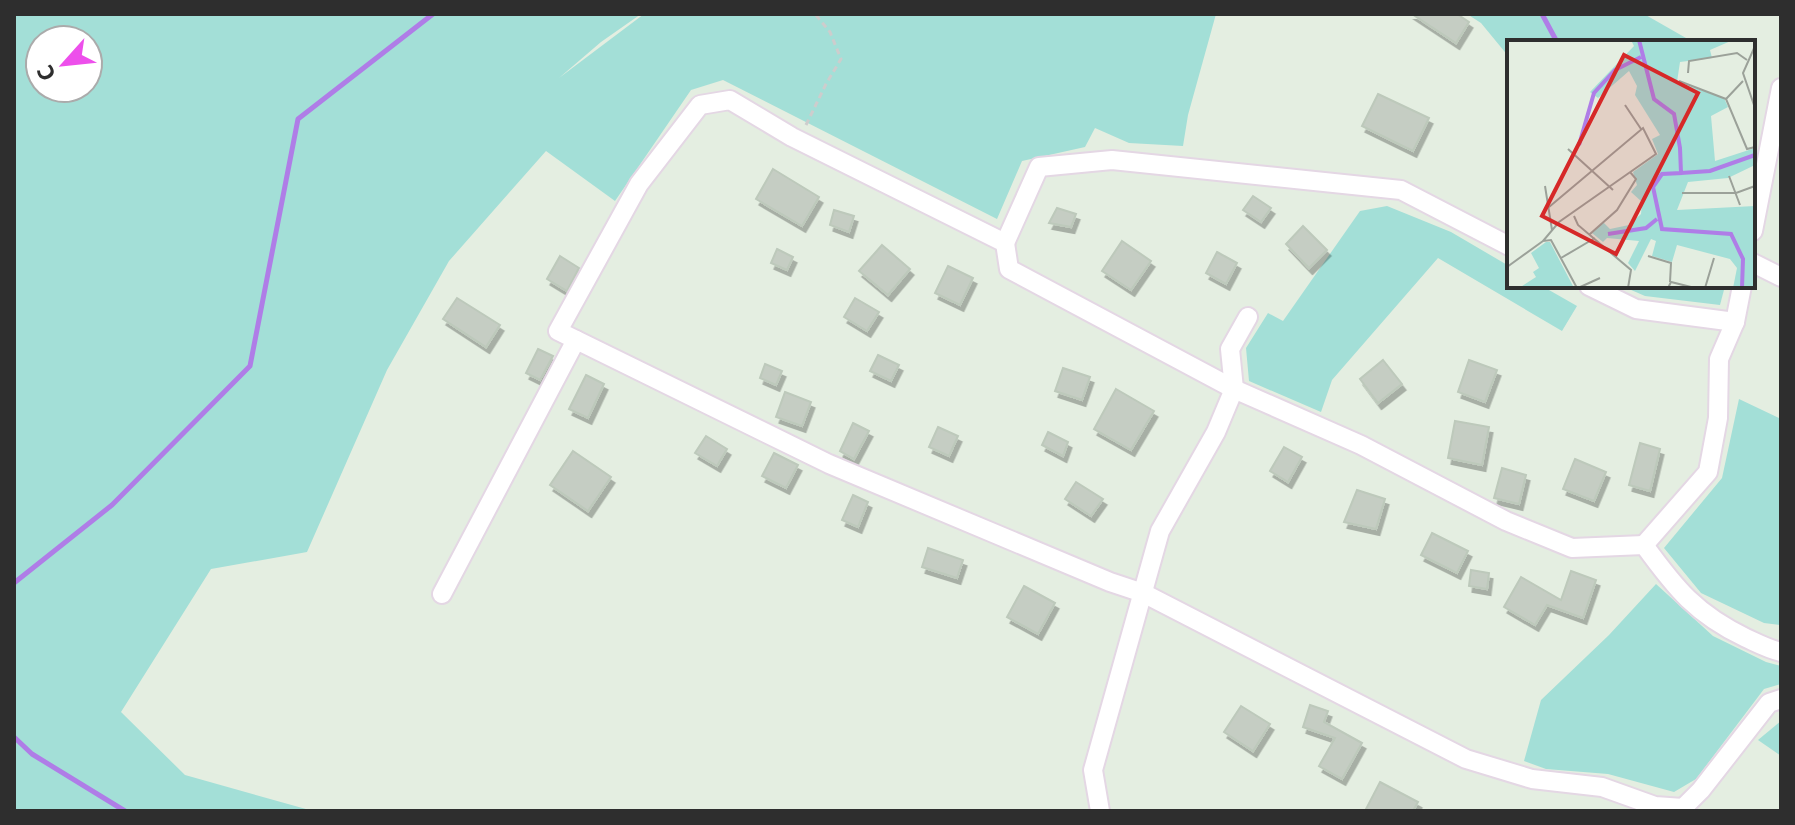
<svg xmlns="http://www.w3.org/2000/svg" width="1795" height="825" viewBox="0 0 1795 825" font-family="'Noto Sans',sans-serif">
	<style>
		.green { fill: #a3dfd7; fill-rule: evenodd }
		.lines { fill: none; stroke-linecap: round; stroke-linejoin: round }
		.stream { stroke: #af7de7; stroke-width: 5 }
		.building { fill: #c5cdc3; stroke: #bdc9bb; stroke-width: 2; filter: url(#shadow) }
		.minor-casing { stroke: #e4d7e4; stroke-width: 22 }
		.path { stroke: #cdcdcd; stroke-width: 3; stroke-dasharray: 6 4; stroke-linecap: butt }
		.minor { stroke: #fff; stroke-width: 18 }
		.inset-river { fill: none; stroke: #af7de7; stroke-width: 4 }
		.inset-road { fill: none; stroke: #9ba199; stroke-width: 2 }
		.view { fill: #d62828; fill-opacity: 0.15; stroke: #d62828; stroke-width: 4 }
		.inset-edge { fill: none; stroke: #2e2e2e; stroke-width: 4 }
	</style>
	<defs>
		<filter id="shadow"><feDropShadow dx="3.5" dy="6" stdDeviation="0" flood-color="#0004"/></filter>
	</defs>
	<rect width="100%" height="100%" fill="#e4eee1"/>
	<g class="green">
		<path d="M14 14H641L601 42 559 78 644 14H1216L1188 115 1183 146 1129 143 1095 128 1085 147 1022 161 997 219 723 80 691 90 615 201 546 151 449 261 387 370 307 552 211 569 121 712 185 775 313 811H14ZM88 40V88H40V40Z"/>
		<polygon points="1467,14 1644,14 1686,38 1687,42 1509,42 1509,57 1481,23"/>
		<polygon points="1387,206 1451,232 1509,266 1509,286 1542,286 1577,306 1562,331 1438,258 1332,380 1321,412 1249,381 1246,348 1268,313 1283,321 1360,211"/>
		<polygon points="1622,286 1725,286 1720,305 1645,296"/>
		<polygon points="1739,399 1781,419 1781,625 1764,623 1701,593 1664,548 1722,478"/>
		<polygon points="1656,584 1713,636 1766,662 1781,666 1781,684 1764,689 1696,779 1674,792 1608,774 1546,769 1524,761 1541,700 1609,635"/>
		<polygon points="1781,721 1781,756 1758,740"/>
	</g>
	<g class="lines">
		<g class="stream">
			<polyline points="1542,14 1557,42"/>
			<polyline points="14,583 112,505 250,366 298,119 433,14"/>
			<polyline points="14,737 32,754 125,811"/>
		</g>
	</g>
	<g class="building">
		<polygon points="1412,14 1457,14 1469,22 1456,43"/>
		<polygon points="1378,94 1429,118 1413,151 1362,126"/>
		<polygon points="773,169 819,197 802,226 756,199"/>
		<polygon points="1253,196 1271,208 1261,222 1243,210"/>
		<polygon points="1057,208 1076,214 1071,227 1049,223"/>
		<polygon points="834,210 854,216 849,232 830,225"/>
		<polygon points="1303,226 1327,250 1309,268 1286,244"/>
		<polygon points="1122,241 1151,261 1131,290 1102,271"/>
		<polygon points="882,245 910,269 888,295 859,271"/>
		<polygon points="777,249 793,257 787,270 771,263"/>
		<polygon points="1217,252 1237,263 1226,284 1206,273"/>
		<polygon points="560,256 579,268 567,291 547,279"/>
		<polygon points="948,266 973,278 960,305 935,293"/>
		<polygon points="457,298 500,325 486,347 443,319"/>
		<polygon points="855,298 879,312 867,331 844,317"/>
		<polygon points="538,349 553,356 540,380 526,373"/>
		<polygon points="878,355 899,365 891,381 870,371"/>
		<polygon points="1383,360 1402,384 1378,403 1360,379"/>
		<polygon points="1469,360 1497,370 1485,402 1458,392"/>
		<polygon points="765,364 782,371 776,385 760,378"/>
		<polygon points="1063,368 1090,377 1082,400 1055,391"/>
		<polygon points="586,375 604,384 588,418 569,409"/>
		<polygon points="1116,389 1154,411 1131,450 1094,429"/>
		<polygon points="785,392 811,402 802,426 776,417"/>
		<polygon points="1455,421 1489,427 1482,465 1448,458"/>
		<polygon points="853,423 869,431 854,459 840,451"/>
		<polygon points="938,427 958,436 949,456 929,447"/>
		<polygon points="1048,432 1068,442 1063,456 1042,445"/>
		<polygon points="706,436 727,449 717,466 695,453"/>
		<polygon points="1640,443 1660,449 1650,491 1629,485"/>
		<polygon points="1284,447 1302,457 1288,482 1270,471"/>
		<polygon points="573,451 611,477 588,511 550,485"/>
		<polygon points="774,453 798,465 786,488 762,476"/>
		<polygon points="1575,459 1606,472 1594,501 1563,489"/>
		<polygon points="1502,468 1526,475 1519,504 1494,498"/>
		<polygon points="1076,482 1103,499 1091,516 1065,499"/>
		<polygon points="1357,490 1385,499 1376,529 1344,522"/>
		<polygon points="853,495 868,502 858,527 842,520"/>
		<polygon points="1432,533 1468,551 1457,573 1421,555"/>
		<polygon points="928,548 963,560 957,578 922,567"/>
		<polygon points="1471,570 1489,573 1487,589 1469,586"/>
		<polygon points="1571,571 1596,580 1583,618 1547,605 1535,625 1504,607 1521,577 1561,600"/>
		<polygon points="1024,586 1055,603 1038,634 1007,617"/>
		<polygon points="1310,705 1328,711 1324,722 1362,743 1342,779 1319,766 1335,738 1303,727"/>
		<polygon points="1241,706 1270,724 1253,751 1224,732"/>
		<polygon points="1380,782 1418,802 1413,811 1365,811"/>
	</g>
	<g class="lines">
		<defs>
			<g id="minor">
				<polyline points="1753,231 1781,88"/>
				<polyline points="1005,243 1039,167 1112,160 1401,190 1509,246"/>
				<polyline points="1753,263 1781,277"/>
				<polyline points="1589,286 1636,309 1735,322"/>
				<polyline points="1644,545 1708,472 1718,418 1719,359 1735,322 1742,286"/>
				<polyline points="442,594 576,340"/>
				<path d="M1683 808 1655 806 1602 787 1532 779 1466 759 1143 593 1110 582 829 464 558 331 639 184 700 105 730 100 792 137 1005 243 1009 269 1234 389 1361 445 1506 521 1572 548 1644 545C1676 589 1696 614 1746 638 1757 643 1768 649 1781 652"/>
				<polyline points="1100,811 1093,770 1160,531 1216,432 1234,389 1230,349 1248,317"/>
				<polyline points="1680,811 1701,790 1769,703 1781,699"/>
			</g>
		</defs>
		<use href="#minor" class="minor-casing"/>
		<polyline class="path" points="806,125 826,84 841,59 830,32 815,14"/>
		<use href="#minor" class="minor"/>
	</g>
	<g transform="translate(1507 40)">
		<rect width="248" height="248" fill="#e4eee1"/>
		<path d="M124 0H226L203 10 205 18 173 22 170 42 217 58 221 67 204 76 208 121 248 108V125L221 138 181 142 170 170 248 166V248H226L230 228 223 219 170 205 165 222 145 216 149 201 144 199 128 231 121 223 132 201 100 198 96 202 85 193 96 182 103 189 122 185 134 174 135 162 124 152 130 145 126 132 151 114 145 99 153 95 128 55 130 46 122 31 91 58 83 52 127 6ZM39 202H43L67 248H12L29 237 26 232 32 228 24 213Z" fill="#a3dfd7"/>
		<path class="inset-river" d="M132 0 147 59 167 74 173 108 174 133 155 134 146 147 155 189 224 194 236 219 235 248M72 105 87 53 108 30 134 17M174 133 203 131 248 115M101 194 139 188 150 179"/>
		<path class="inset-road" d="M248 6 236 33 248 68M181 33 182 21 230 13 240 20M172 41 219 59M236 41 219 59 240 109 248 107M118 65 134 89M61 109 106 150M222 136 233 165M38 146 45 190M175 153H229L248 146M42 167 136 88 149 114 52 182 36 201 44 200 70 248M67 176 71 185 124 230 121 248M83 194 110 170 129 139 123 132M141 216 164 223 163 242M54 218 88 198M0 227 36 201M71 248 93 238M161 248 164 242 188 248M198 248 207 218"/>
		<path class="view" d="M117 15 191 53 109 214 35 176Z"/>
		<rect width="248" height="248" class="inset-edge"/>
	</g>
	<rect width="1795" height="825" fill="none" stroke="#2e2e2e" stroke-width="32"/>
	<g transform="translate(64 64) rotate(243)"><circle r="38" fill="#ffffff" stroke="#ababab" stroke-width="2"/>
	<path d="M0-6L14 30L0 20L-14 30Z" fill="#ed4feb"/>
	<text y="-12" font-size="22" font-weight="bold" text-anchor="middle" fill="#2e2e2e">С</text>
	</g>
</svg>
